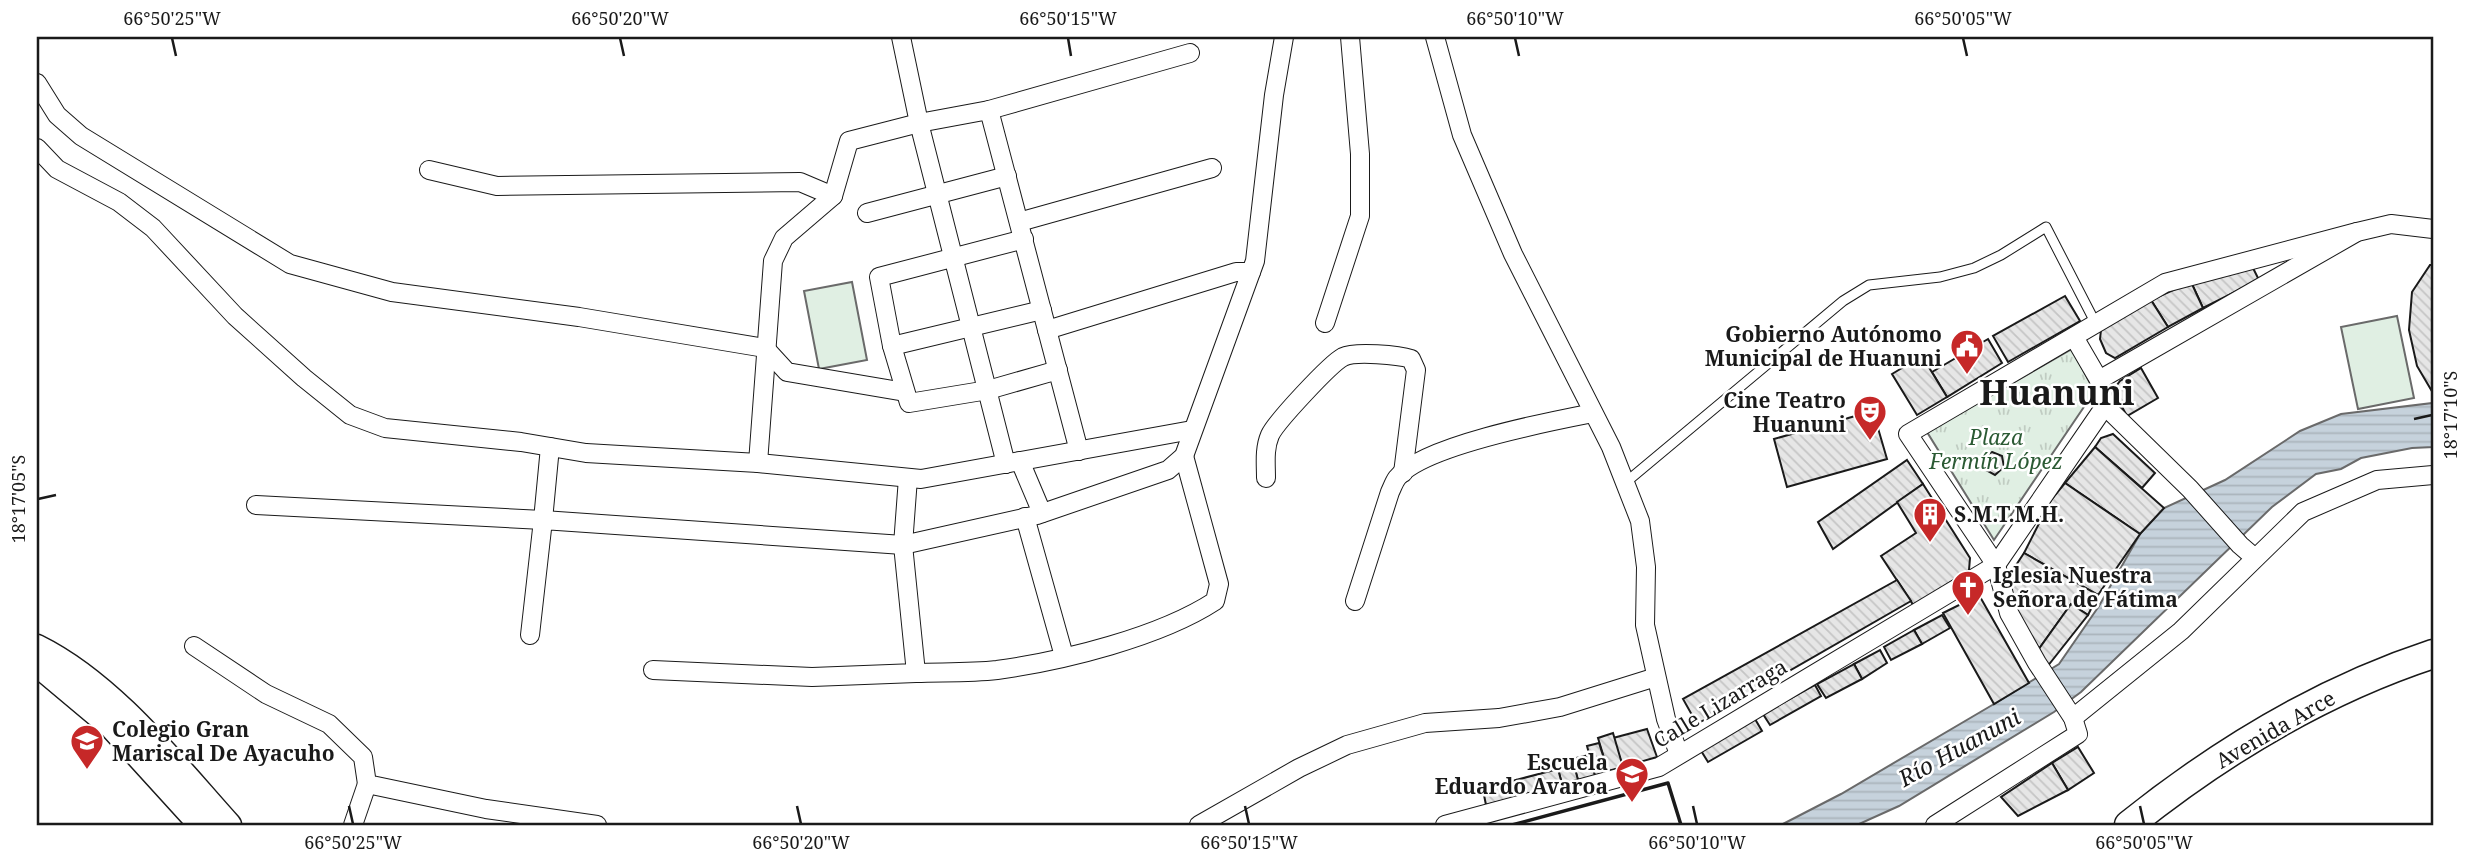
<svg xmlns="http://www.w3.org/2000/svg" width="2470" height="862" viewBox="0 0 2470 862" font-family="'Noto Serif',serif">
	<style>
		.park { fill: url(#park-tufts); stroke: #6a6a6a; stroke-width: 2 }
		.pitch { fill: #e0efe3; stroke: #6a6a6a; stroke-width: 2 }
		.water { fill: url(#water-rules); stroke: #6a6a6a; stroke-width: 2 }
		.building { fill: url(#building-back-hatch); stroke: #1a1a1a; stroke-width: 2 }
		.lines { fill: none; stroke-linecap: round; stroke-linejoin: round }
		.lane-casing { stroke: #1a1a1a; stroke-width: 11 }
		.street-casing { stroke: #1a1a1a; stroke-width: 20 }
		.secondary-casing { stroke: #1a1a1a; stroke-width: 27 }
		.primary-casing { stroke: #1a1a1a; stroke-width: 31 }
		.lane { stroke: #fff; stroke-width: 9 }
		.street { stroke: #fff; stroke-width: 18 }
		.secondary { stroke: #fff; stroke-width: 24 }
		.primary { stroke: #fff; stroke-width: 28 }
		.wall { stroke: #1a1a1a; stroke-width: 3.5 }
		.ticks { fill: none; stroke: #1a1a1a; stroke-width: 2.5 }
		.labels { text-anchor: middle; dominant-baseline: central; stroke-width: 5; stroke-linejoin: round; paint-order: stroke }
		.poi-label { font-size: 21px; font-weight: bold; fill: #1a1a1a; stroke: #fff; text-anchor: end }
		.park-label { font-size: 21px; font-style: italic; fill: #2b5a34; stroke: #fff }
		.street-label { font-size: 21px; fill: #1a1a1a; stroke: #fff }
		.water-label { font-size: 23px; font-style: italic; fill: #1a1a1a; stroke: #fff }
		.town-label { font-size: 35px; font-weight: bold; fill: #1a1a1a; stroke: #fff }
		.neatline { fill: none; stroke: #1a1a1a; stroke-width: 2.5 }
		.ticks-label { font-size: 18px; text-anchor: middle; fill: #1a1a1a }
	</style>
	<defs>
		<pattern id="park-tufts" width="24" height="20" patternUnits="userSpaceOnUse" patternTransform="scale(1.75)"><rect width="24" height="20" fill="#e0efe3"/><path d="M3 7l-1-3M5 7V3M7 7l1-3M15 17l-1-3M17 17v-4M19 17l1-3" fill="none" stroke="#c0ccc2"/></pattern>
		<pattern id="water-rules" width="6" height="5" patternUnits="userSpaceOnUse" patternTransform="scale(1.75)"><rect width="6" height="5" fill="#c6d2dc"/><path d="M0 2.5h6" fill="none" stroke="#aab4bc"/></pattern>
		<pattern id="building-back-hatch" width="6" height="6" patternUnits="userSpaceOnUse" patternTransform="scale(1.75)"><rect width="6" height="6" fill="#e6e6e6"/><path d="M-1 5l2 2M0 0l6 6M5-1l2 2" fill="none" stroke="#c5c5c5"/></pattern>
	</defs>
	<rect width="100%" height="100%" fill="#fff"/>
	<polygon class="park" points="2072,349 2091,385 2090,398 1994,540 1927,432"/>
	<g class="pitch">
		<polygon points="852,282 867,360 819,369 804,291"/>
		<polygon points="2397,316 2414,398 2358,409 2341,327"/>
	</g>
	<polygon class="water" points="2433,403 2433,447 2412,448 2361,458 2341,469 2316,474 2272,507 2081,692 2054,712 1899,806 1857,825 1781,825 1841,794 1994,704 2059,664 2099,606 2140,534 2164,508 2225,480 2300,431 2341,414"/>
	<g class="building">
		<polygon points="2430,265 2433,265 2433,393 2417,366 2409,330 2412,292"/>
		<polygon points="2252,266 2259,280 2203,308 2191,282"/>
		<polygon points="2191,282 2203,308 2168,327 2151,300"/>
		<polygon points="2065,296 2080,321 2008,362 1993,336"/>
		<polygon points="2151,300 2168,327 2115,358 2106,353 2100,339 2101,330"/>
		<polygon points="1988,339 2002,363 1947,397 1932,372"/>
		<polygon points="1922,356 1947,397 1917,415 1892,374"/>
		<polygon points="2141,368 2158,398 2127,416 2116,396 2114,389 2120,381"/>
		<polygon points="1873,411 1887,459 1787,487 1774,439"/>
		<polygon points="2113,434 2155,473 2142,488 2095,447 2101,438"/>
		<polygon points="2095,447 2164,508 2140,534 2065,483"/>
		<polygon points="1992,452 2002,456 2004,467 1995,475 1984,469 1983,458"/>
		<polygon points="1907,460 1923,484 1833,549 1818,522"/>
		<polygon points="2065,483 2140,534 2098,595 2024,553 2051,500"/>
		<polygon points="1923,484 1970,558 1969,570 1914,606 1881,556 1916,533 1897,502"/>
		<polygon points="2024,553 2098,595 2088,615 2071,604 2036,653 2016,619 2005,582"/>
		<polygon points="1897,580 1911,601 1697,724 1683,699"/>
		<polygon points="1979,595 2029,683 1994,704 1943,613"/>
		<polygon points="2071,604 2088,615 2047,667 2036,653"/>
		<polygon points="1942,615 1950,628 1922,644 1914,630"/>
		<polygon points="1914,630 1922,644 1891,660 1884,647"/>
		<polygon points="1880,650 1887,663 1862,679 1854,664"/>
		<polygon points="1854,664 1862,679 1826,698 1817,684"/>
		<polygon points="1815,685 1821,696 1770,725 1763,714"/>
		<polygon points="1755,719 1762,731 1708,762 1700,749"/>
		<polygon points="1647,729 1657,757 1623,767 1613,738"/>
		<polygon points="1613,733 1623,767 1608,771 1598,738"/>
		<polygon points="1599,743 1608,771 1595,776 1587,746"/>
		<polygon points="2078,747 2094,773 2068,790 2052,763"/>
		<polygon points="1589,755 1595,776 1578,780 1572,759"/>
		<polygon points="2052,763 2068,790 2018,816 2001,797"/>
		<polygon points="1574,765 1578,780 1562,784 1558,769"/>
		<polygon points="1558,769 1562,784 1521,796 1516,780"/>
		<polygon points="1516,780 1521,796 1486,805 1483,790"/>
	</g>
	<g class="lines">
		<defs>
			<polyline id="lane" points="1625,483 1843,301 1869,285 1940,277 1974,268 2001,255 2046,227 2096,324"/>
			<g id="street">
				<polyline points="901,37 919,123 1006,464"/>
				<polyline points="1435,37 1462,135 1513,254 1611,447 1640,521 1646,567 1645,625 1666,719 1679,754"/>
				<polyline points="37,83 57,115 81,136 290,264 392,292 579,317 765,348 787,372 905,392"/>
				<polyline points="989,110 1190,53"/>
				<polyline points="37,148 57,169 119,202 153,228 235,316 304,378 350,415 385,428 521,442 586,453 758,463 921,479 1192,430"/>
				<polyline points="429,170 497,186 800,182 833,196"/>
				<polyline points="867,213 1007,176"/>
				<polyline points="1019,222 1212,168"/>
				<polyline points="1024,239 879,277 892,346 909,403 988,390 1058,370"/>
				<polyline points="1325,323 1360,216 1360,154 1350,37"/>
				<polyline points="1047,330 1236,272 1251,272"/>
				<polyline points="892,346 1042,310"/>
				<polyline points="2099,380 2357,232 2391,224 2433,229"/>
				<polyline points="2105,406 2190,489 2240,545 2255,558"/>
				<polyline points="1020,461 1042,513"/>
				<polyline points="758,463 773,261 784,238 833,196 849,141 919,123 989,110 1079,451"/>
				<path d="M1266 478C1266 464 1264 449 1270 435 1276 422 1330 364 1343 357 1355 351 1399 355 1411 359L1416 370 1403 473"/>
				<polyline points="256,505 543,520 550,447"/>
				<polyline points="1025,517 1064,656"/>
				<path d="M1355 601 1390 492C1392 488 1394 482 1397 478 1421 446 1552 421 1593 413"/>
				<polyline points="530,635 543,520 903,545 1037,515 1168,470 1184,456 1255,261 1274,95 1284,37"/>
				<polyline points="194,646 266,694 329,724 363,757 367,784 486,809 597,825"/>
				<polyline points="653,670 812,677 916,673 903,545 908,478"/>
				<path d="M916 673C942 672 970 673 997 670 1063 661 1160 637 1215 601L1219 584 1184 456"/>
				<polyline points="2073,718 2181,631 2303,512 2377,480 2433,475"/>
				<polyline points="353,825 367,784"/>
				<polyline points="1199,825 1299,768 1347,745 1425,723 1499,718 1560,707 1656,677"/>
				<polyline points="1445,825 1659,767 1996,565 2105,406 2099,380 2074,337"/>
				<polyline points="1935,825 2078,734 2073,718 2037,663 2009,613 1996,565 1908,434 2165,283 2357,232"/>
			</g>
			<g id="secondary">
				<path d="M37 647C112 684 174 764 229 825"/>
				<polyline points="37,664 111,726 201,825"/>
			</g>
			<path id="primary" d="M2129 825C2219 753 2323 690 2433 654"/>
		</defs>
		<use href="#lane" class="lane-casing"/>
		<use href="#street" class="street-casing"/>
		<use href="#secondary" class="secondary-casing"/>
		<use href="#primary" class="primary-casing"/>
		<use href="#lane" class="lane"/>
		<use href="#street" class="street"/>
		<use href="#secondary" class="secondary"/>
		<use href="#primary" class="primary"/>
		<polyline class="wall" points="1512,825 1668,783 1681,825"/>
	</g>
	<path class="ticks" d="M172 38 176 56M620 38 624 56M1068 38 1071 56M1515 38 1519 56M1963 38 1967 56M2414 419 2432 415M38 499 56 495M349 806 353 824M797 806 801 824M1245 806 1249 824M1693 806 1697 824M2140 806 2144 824"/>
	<defs>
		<symbol id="civic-pin" viewBox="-11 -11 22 30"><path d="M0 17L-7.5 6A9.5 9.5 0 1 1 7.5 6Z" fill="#c62828" stroke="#fff"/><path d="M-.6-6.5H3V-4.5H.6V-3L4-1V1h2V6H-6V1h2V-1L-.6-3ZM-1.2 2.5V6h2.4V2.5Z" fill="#fff"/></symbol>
		<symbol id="theatre-pin" viewBox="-11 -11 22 30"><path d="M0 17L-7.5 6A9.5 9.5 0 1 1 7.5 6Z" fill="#c62828" stroke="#fff"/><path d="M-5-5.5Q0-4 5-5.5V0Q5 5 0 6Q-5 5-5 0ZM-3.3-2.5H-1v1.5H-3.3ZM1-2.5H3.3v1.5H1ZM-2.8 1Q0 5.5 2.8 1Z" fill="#fff"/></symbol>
		<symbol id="building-pin" viewBox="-11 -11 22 30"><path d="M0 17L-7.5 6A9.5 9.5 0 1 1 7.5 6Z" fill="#c62828" stroke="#fff"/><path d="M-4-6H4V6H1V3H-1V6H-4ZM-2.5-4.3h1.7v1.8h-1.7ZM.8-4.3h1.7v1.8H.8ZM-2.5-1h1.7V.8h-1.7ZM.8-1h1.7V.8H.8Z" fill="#fff"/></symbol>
		<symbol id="church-pin" viewBox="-11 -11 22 30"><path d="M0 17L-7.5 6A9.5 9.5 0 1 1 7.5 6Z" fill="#c62828" stroke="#fff"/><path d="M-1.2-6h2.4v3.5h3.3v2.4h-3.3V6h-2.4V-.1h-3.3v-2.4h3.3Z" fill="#fff"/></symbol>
		<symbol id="school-pin" viewBox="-11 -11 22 30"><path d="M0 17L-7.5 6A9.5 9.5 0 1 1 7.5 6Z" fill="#c62828" stroke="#fff"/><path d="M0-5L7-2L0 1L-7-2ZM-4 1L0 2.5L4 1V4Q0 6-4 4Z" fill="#fff"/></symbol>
	</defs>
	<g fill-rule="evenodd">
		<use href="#civic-pin" x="1948" y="327" width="38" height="52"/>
		<use href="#theatre-pin" x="1851" y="393" width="38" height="52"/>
		<use href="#building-pin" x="1911" y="495" width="38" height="52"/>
		<use href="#church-pin" x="1949" y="568" width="38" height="52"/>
		<use href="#school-pin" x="68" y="722" width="38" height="52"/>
		<use href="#school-pin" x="1613" y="755" width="38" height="52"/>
	</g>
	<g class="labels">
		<g class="poi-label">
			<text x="1942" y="334">Gobierno Autónomo<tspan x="1942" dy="24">Municipal de Huanuni</tspan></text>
			<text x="1846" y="400">Cine Teatro<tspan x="1846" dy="24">Huanuni</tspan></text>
			<text x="1954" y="514" text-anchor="start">S.M.T.M.H.</text>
			<text x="1993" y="575" text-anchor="start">Iglesia Nuestra<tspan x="1993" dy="24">Señora de Fátima</tspan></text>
			<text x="112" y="729" text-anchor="start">Colegio Gran<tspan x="112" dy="24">Mariscal De Ayacuho</tspan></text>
			<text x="1608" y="762">Escuela<tspan x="1608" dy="24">Eduardo Avaroa</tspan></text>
		</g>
		<g class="park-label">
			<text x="1996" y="437">Plaza<tspan x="1996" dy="24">Fermín López</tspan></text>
		</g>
		<g class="street-label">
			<text transform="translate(1720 703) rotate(-31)">Calle Lizarraga</text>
			<text transform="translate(2275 729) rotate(-30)">Avenida Arce</text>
		</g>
		<g class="water-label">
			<text transform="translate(1959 747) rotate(-29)">Río Huanuni</text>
		</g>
		<g class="town-label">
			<text x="2057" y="391">Huanuni</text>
		</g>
	</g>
	<rect width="2470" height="862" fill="none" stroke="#ffffff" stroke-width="77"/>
	<rect x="38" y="38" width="2394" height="786" class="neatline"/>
	<g class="ticks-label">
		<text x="172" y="25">66°50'25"W</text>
		<text x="620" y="25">66°50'20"W</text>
		<text x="1068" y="25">66°50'15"W</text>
		<text x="1515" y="25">66°50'10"W</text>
		<text x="1963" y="25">66°50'05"W</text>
		<text transform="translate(2451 415) rotate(-90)" y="6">18°17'10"S</text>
		<text transform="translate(19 499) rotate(-90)" y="6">18°17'05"S</text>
		<text x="353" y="849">66°50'25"W</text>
		<text x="801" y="849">66°50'20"W</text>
		<text x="1249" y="849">66°50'15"W</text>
		<text x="1697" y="849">66°50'10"W</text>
		<text x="2144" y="849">66°50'05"W</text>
	</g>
</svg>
